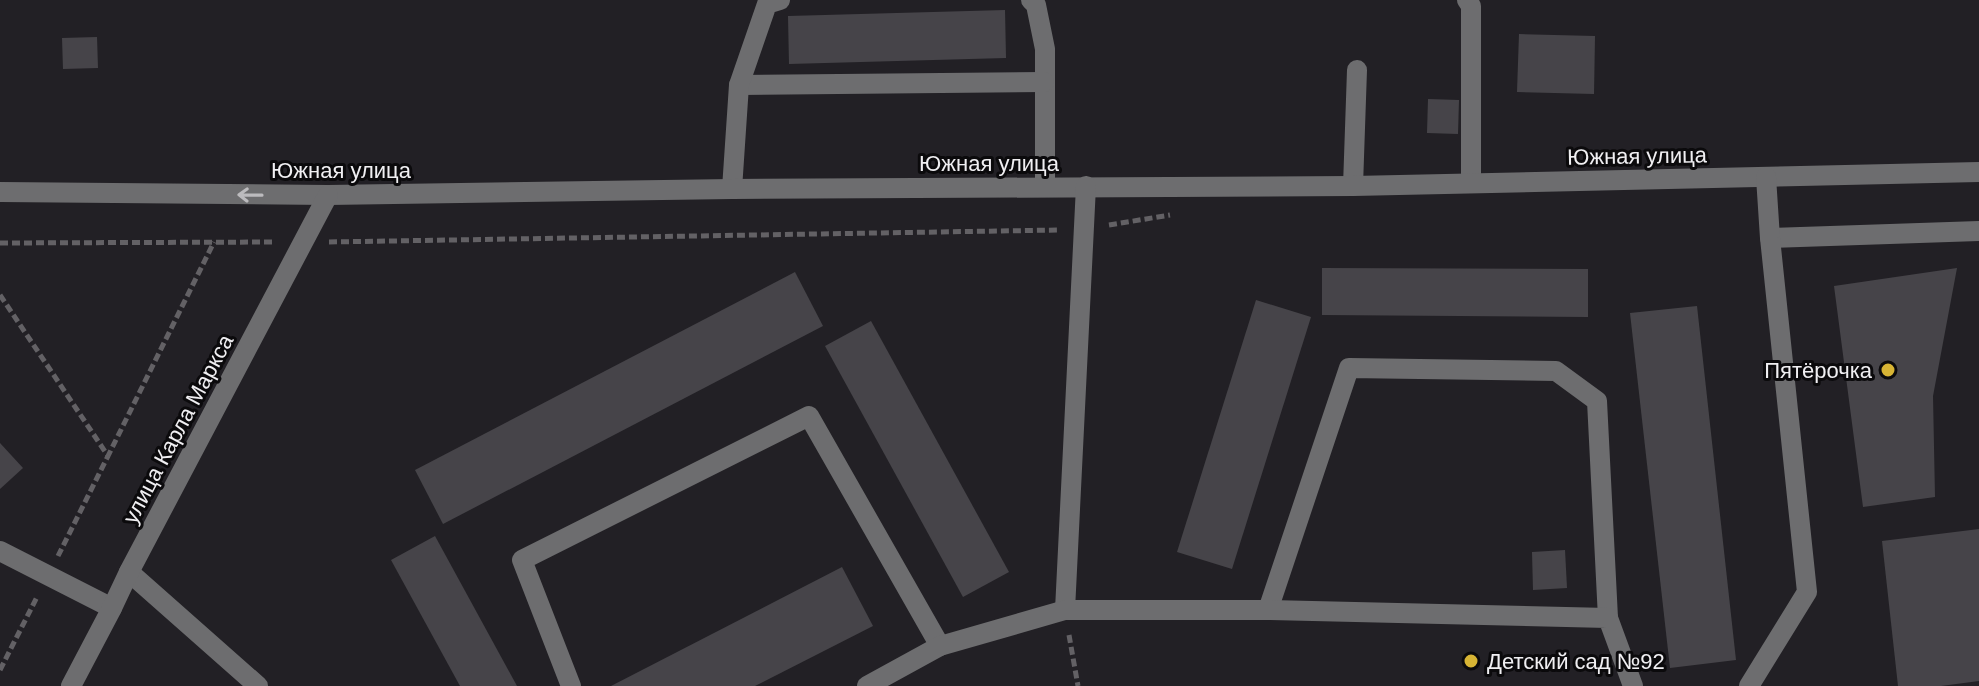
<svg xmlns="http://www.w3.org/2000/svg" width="1979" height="686" viewBox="0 0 1979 686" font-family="Helvetica,sans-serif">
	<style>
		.building { fill: #464449 }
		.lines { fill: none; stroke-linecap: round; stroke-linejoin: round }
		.path { stroke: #636165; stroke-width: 5; stroke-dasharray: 8 4; stroke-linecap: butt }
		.minor { stroke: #6d6d6f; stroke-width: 20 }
		.oneway { stroke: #bcbbbe }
		.poi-dot { fill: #d7b434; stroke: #0b0a0c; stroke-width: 3 }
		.labels { text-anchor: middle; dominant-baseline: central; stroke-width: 6; stroke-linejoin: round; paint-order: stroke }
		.street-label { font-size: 22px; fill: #f0eff2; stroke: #0b0a0c }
		.poi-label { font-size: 22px; fill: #f0eff2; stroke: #0b0a0c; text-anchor: end }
	</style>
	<rect width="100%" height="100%" fill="#222025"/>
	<g class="building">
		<polygon points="1005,10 1006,58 789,64 788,16"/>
		<polygon points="1519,34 1595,36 1594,94 1517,92"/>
		<polygon points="97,37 98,68 63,69 62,38"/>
		<polygon points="1428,99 1459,100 1458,134 1427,133"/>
		<polygon points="1322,268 1588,269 1588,317 1322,315"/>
		<polygon points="1957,268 1933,396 1935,497 1863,507 1834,286"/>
		<polygon points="795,272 823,326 443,524 415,470"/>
		<polygon points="1256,300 1311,317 1232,569 1177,552"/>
		<polygon points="1697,306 1736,660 1670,668 1630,313"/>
		<polygon points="871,321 1009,572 963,597 825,346"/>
		<polygon points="0,443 23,468 0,489"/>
		<polygon points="1979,529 1979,681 1941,686 1898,686 1882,541"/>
		<polygon points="435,536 517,686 460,686 391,560"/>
		<polygon points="1565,550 1567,588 1533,590 1532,552"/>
		<polygon points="842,567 873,626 755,686 611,686"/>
	</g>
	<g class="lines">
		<g class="path">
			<polyline points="1109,225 1170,215"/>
			<polyline points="329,242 1059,230"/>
			<polyline points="0,243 275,242"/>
			<polyline points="0,295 108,456 214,242"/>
			<polyline points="58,556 108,456"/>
			<polyline points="1069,635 1078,686"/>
			<polyline points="0,670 37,597"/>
		</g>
		<g class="minor">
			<polyline points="1031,0 1036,5 1045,49 1045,186"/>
			<polyline points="1467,0 1471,6 1471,183"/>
			<polyline points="739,85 1044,82"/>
			<polyline points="1353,186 1357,70"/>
			<polyline points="732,189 739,85 767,4 780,0"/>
			<polyline points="0,192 328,195 732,189 1353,186 1979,172"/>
			<polyline points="1770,238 1979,231"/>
			<polyline points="0,551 112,608"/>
			<polyline points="129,572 258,686"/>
			<polyline points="1065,610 1086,186"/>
			<polyline points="1268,610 1349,368 1556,371 1597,401 1608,618"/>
			<polyline points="71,686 112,608 129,572 328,195"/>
			<polyline points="571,686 522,560 809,416 940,646"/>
			<polyline points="867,686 940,646 1065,610 1268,610 1608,618 1633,686"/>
			<polyline points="1749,686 1807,592 1770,238 1766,177"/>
		</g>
	</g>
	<defs><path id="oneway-shaft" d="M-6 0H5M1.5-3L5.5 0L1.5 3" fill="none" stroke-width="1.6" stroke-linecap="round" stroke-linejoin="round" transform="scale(2)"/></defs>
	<use class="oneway" href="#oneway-shaft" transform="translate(250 195) rotate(-179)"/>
	<g class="poi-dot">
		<circle cx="1888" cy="370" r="8"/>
		<circle cx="1471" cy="661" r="8"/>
	</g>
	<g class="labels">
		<g class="street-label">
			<text transform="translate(1637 156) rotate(-1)">Южная улица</text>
			<text x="989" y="163">Южная улица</text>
			<text x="341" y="170">Южная улица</text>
			<text transform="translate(178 429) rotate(-62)">улица Карла Маркса</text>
		</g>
		<g class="poi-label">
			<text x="1872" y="370">Пятёрочка</text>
			<text x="1487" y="661" text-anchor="start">Детский сад №92</text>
		</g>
	</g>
</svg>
